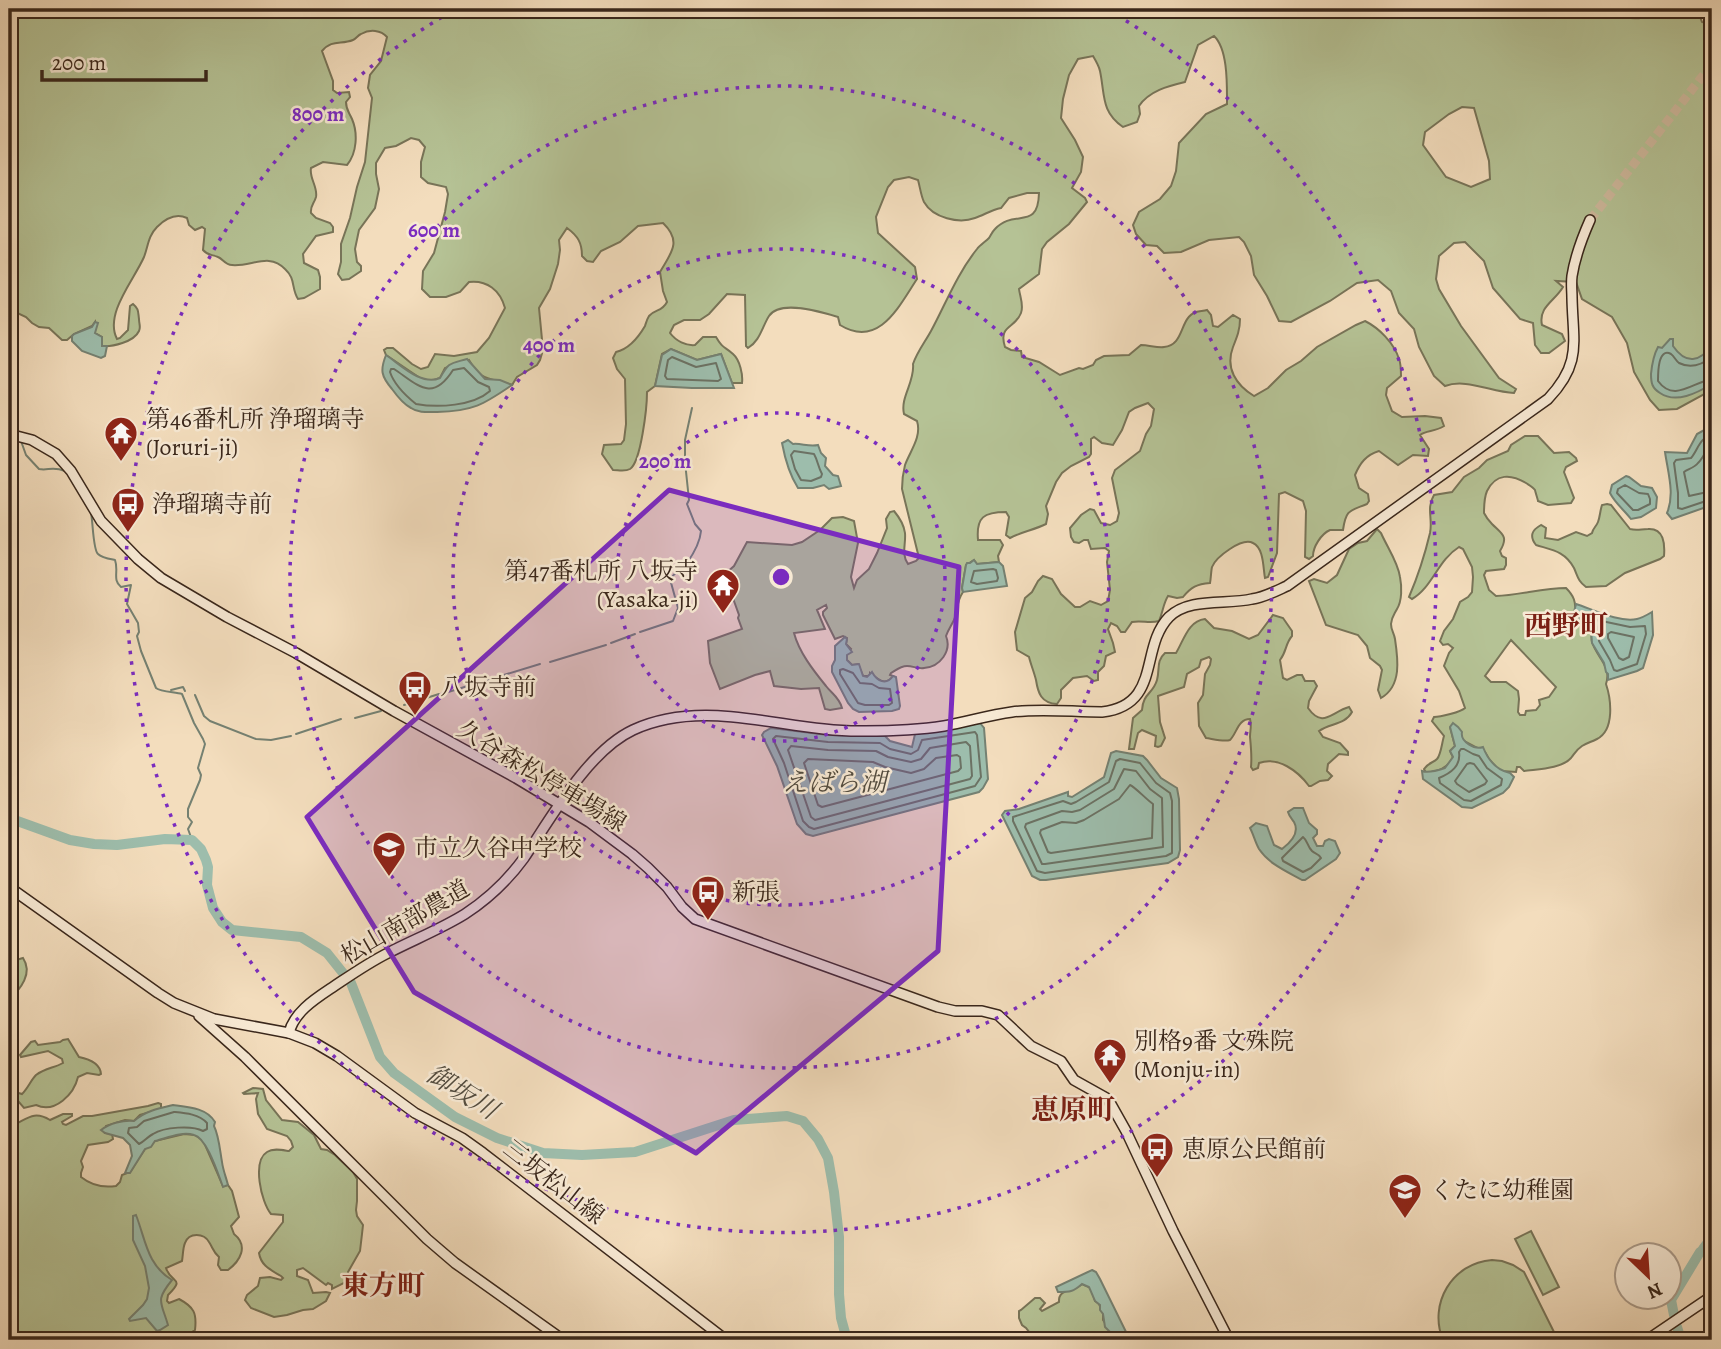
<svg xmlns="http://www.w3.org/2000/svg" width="1721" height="1349" viewBox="0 0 1721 1349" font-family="Alegreya,'Noto Serif JP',serif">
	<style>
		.green { fill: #b5c295; stroke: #787458; stroke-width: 2; fill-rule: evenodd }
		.water { fill: #9dbdac; stroke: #758172; stroke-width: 2 }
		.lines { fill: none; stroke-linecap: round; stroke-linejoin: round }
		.shore { stroke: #6c7264; stroke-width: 2 }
		.stream { stroke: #758172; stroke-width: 2 }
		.river { stroke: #9dbdac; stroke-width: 10 }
		.secondary-tunnel { stroke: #ceb99d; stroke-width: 9; stroke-dasharray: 9 4.5; stroke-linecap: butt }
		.secondary-casing { stroke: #3a271b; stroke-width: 12 }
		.secondary { stroke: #f7e9d4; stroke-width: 9 }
		.marked { fill: #7b2cbf; fill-opacity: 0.2; stroke: #7b2cbf; stroke-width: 5; stroke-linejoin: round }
		.ring { fill: none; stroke: #7b2cbf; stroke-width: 3.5; stroke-dasharray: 3.5 7 }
		.labels { text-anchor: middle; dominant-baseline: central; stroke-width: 5; stroke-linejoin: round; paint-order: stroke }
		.poi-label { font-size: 24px; fill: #3a271b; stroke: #f7e9d4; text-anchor: start }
		.street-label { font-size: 24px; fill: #3a271b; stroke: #f7e9d4 }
		.water-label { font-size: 26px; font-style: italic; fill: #534c3f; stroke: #f7e9d4 }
		.quarter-label { font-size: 28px; font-weight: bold; fill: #7a1f14; stroke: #f7e9d4 }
		.centre { fill: #7b2cbf; stroke: #f7e9d4; stroke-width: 3.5 }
		.ring-label { font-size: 21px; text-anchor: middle; font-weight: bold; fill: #7b2cbf; stroke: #f7e9d4; stroke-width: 5; stroke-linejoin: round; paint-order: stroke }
	</style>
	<rect width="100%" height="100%" fill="#f3ddbd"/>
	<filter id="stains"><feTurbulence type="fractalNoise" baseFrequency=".00286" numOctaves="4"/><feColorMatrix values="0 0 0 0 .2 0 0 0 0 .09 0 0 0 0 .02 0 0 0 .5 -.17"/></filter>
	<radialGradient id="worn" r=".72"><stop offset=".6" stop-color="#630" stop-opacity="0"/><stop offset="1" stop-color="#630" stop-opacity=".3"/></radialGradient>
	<g class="green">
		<path d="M9 9H1608C1627 26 1654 16 1676 9 1683 7 1692 9 1699 9V14L1702 22 1712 25V390L1677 409 1659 410 1650 400 1634 372 1627 343 1612 317 1582 299 1576 282 1556 281 1563 287C1555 301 1538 307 1542 325L1562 334 1565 341 1549 353H1541L1535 345 1533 323 1520 319 1493 288 1484 261 1465 242 1454 243 1439 256 1436 279 1439 289 1461 326 1499 378 1516 389 1514 393C1491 392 1466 378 1445 386L1434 376 1419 347 1414 329 1399 313 1391 291 1378 280 1357 283 1330 301 1291 322 1279 321 1267 296 1254 275 1251 256 1244 242 1239 237 1209 240 1181 252 1164 253 1157 246 1146 245 1136 234 1133 225 1139 212 1160 199 1171 186 1176 171 1179 143 1206 114 1227 104C1227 85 1228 49 1214 36L1198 45 1185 82C1168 86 1149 91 1139 106L1140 114 1137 122 1123 127C1101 112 1105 95 1100 71 1099 66 1096 61 1093 56L1078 59 1069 75 1063 99 1061 118 1075 140 1083 157 1081 172 1072 188 1085 198 1087 202 1069 224 1047 242 1042 249 1039 274 1019 289C1020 297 1024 305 1021 313 1015 329 998 325 1005 347L1011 350 1021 351 1022 357 1039 362 1060 375 1079 368 1083 369 1093 365 1096 360 1104 356 1129 355 1141 345C1149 345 1157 348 1164 347 1185 345 1179 318 1196 312 1200 311 1204 311 1207 310L1211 315 1213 326 1218 327 1233 315 1240 319C1240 330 1237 337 1233 347 1225 368 1236 385 1254 396L1268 388 1286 370 1301 361 1317 347 1356 325 1365 321C1379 328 1394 343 1399 359 1401 364 1401 371 1401 376L1387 388 1386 395 1392 411 1402 417 1425 416 1441 418 1444 426C1435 432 1426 430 1420 435L1429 449 1428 456 1413 455 1398 465 1379 451C1366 455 1360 463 1355 475L1359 488 1368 494 1369 501 1367 504C1350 511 1346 509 1343 530 1342 530 1331 530 1330 530 1321 534 1313 547 1313 556L1309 559 1305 557 1306 511 1303 501 1285 492 1279 494 1277 553 1268 577 1265 578C1263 568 1264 548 1253 543 1242 537 1216 557 1212 567 1211 571 1211 578 1210 583 1197 584 1191 587 1183 597L1177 598 1168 596C1163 604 1163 612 1159 621 1149 624 1143 620 1132 622L1125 632H1121L1117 626 1111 623 1108 629 1113 643 1115 652 1106 656 1104 666 1098 672V680L1094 681 1087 676 1073 678 1061 690V698L1057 704C1041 703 1038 693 1036 680 1034 672 1031 665 1029 657L1017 650 1015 632 1025 598 1032 592 1038 581 1043 576 1052 579 1061 594 1075 607H1080L1090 601 1101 605 1108 601 1110 590 1107 562 1109 551 1105 548 1091 549 1088 540H1084L1079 543 1074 542 1071 537 1070 528 1081 515 1090 509 1094 510 1101 523 1110 525 1117 521 1119 513 1112 478 1115 470 1140 451 1146 434 1151 426 1154 409 1148 403 1135 408 1129 412 1122 430 1113 445 1102 443 1094 437 1091 439V454L1089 457 1071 466 1062 473 1056 482 1046 506 1048 514 1046 524C1034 530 1021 532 1010 538L1006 535 1009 517 1006 512C984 512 976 517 978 540H1000L1003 545 998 556 999 562 977 564 974 560 966 565 962 588 963 592C955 604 959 610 954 620 951 626 948 630 946 636 952 651 940 667 924 668 918 669 913 666 907 666 901 666 896 670 891 673L890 675 893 676C885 687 878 679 870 673V676H863L858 664 852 665 847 660V655L851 649 846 644 847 638 843 636 835 639 823 615V612L827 608 826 605 817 610 825 629 794 633C799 652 813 670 826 686 832 694 839 697 842 708L830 710 825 709 819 688 801 689 774 686 770 671 755 675 720 689 710 663 708 641 742 629 738 618 739 615 725 576 726 573 734 566 747 542 792 545 802 542 820 530 832 518 843 517 854 521 858 543 851 577 854 588 857 580 869 569 877 553 887 528 886 519 890 512 894 511C899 517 904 525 905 533 906 545 901 554 908 564L916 561 919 558 902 489C902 481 903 473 905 465 910 451 922 437 917 421L904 414C900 397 915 382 913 364 917 352 925 342 931 331 946 303 957 274 977 249 980 245 985 242 989 238 991 235 992 232 995 229 1014 208 1038 232 1039 193H1027L1009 198 1001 208C991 210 984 215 975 218 959 224 933 218 924 202 921 196 920 187 918 180L909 177 894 180 888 187 876 217 878 233 915 267 917 279C899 306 879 349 840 325L838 317C822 312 780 299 769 316 762 327 760 341 748 348L746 346 745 295 727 294 709 314 700 320H684L674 325 670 333C676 341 686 346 695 345L703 337H716C723 349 724 346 733 354 740 360 743 375 742 383H732L721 354 697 360 671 349 662 354 655 386 647 392C647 407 641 462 630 469 625 472 618 470 613 470L602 454 604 445 621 444 624 440 626 424 625 379 617 369 613 358 616 352C629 349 638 338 645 326 646 323 647 319 649 316 655 309 662 312 667 302L663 291 660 272C670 254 683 242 663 223L638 226 620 242 601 251 593 262 587 261 582 256C582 243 578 236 567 228L559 240 560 250 558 264 550 289 539 308 543 350 540 360 537 365 517 377 512 385C490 377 482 383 469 360L445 368 440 378C433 381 428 382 420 378L386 355 384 350 387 348H393L412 364 421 369 428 367 435 354 454 356 477 352 489 338 505 308C500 290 487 280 469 282L460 292 446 297H430L422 289 423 271 434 253 445 212 448 194 446 187 428 183 421 177V162L425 147 419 140 411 138 396 146 385 148 376 163V174L379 189 375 208 359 230 355 249 357 262 361 266V271L349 279 342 280 338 274 341 262V244L350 218 357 187 365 162 372 98 368 88 370 75 381 61 387 37C381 30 370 29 361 34 358 35 356 39 353 40 341 45 332 39 322 51L333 81V90L337 93 349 92 350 97 346 102C346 110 349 112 352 119 358 133 357 153 347 165L323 162 311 168C309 178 318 187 316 197 314 204 310 206 311 213L316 218 330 223 333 227V232L316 236 303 254 304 263 318 270 320 277V289L304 298 298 299C291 288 296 279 285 269 269 252 251 267 232 265 225 265 223 259 218 257 211 254 208 256 203 250L205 229 202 227 195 230 189 225 187 218C176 213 165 219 157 227 148 236 148 247 144 257 134 280 104 314 117 339L120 338 128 330 130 306 133 304C139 309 138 312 139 319 139 324 141 327 139 331 134 342 112 347 102 346V337L95 333V322L92 326 74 334 67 340H62L49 328 39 327 32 323 26 317 9 309ZM1462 107 1474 108 1489 161 1490 179 1471 187 1446 177 1423 145 1425 132 1449 114Z"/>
		<path d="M1525 436H1538L1554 453 1569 452 1576 458 1577 461 1566 467 1564 472 1574 498 1571 503 1548 505 1538 501C1538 500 1535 491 1535 490 1533 487 1529 485 1526 483 1511 474 1496 473 1487 491 1484 498 1484 505 1484 513 1486 517 1489 521 1492 524 1502 534 1509 536 1500 551L1502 556 1506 558V565L1504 569 1486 571 1484 575 1489 590 1496 596C1520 595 1543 588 1566 588 1574 596 1576 602 1575 612L1579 616 1581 622 1591 630C1592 634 1591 638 1592 642 1597 658 1612 666 1606 684 1611 699 1615 730 1597 739 1591 742 1587 743 1582 746 1576 750 1575 753 1571 758 1561 769 1537 769 1524 771L1520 767H1517L1516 772 1502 771 1498 769 1489 759 1485 752 1462 740 1450 727 1455 746 1450 751 1453 757C1447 769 1439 771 1426 773L1424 769C1429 762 1433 763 1437 759 1441 755 1442 742 1444 736L1432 721 1434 717C1440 717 1461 712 1465 708L1459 691 1444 666 1449 653 1453 648 1448 644 1443 645 1440 641 1444 631 1453 619 1460 602 1468 597 1472 592 1473 577 1472 567 1463 549 1459 547C1438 560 1432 588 1412 599L1409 597C1418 576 1425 554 1430 533 1433 519 1426 508 1434 495L1452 492 1464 477 1479 468 1487 460 1508 451 1511 445ZM1511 640 1556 687 1549 697 1539 700 1540 705 1536 710 1526 711 1525 715H1520L1518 712 1519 699 1518 691 1506 682H1491L1485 676Z"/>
		<path d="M1607 504 1611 505 1630 529C1637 531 1641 529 1648 529 1664 528 1665 544 1664 556L1660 559 1625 573 1606 586 1586 587C1578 581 1578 577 1574 568 1565 551 1552 550 1536 545 1529 536 1532 530 1541 525L1546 528 1545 538 1558 540 1576 532 1587 536 1592 533C1593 528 1596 527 1598 522 1600 517 1600 511 1602 505Z"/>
		<path d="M1377 529 1381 533C1387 547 1398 562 1400 577 1402 587 1402 601 1397 609 1394 615 1392 616 1391 624 1391 630 1394 633 1395 639 1398 659 1402 686 1381 698L1378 690 1382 670 1380 666 1370 658 1367 646 1358 635 1326 625 1309 581 1314 579 1327 583 1337 575 1349 549 1358 543 1367 541Z"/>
		<path d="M1273 615 1283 618 1292 631V636C1285 644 1287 651 1280 660L1283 678 1287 680 1297 675H1302L1305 681H1314L1317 686 1309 701 1308 708C1323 729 1331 712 1349 707L1352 712C1345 725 1330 723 1319 731L1323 737 1340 743 1348 752V755L1339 754 1328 764 1327 771 1332 776 1328 780 1320 781 1311 786H1309C1298 771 1278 756 1259 763L1258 768 1253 770 1251 767C1252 756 1251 747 1250 737 1250 730 1252 726 1250 719 1238 719 1237 733 1230 740 1224 742 1213 739 1206 738L1199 726 1198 703 1203 695 1205 674 1210 665 1211 659 1209 657 1201 660 1199 667 1187 674 1184 687 1158 696 1160 722 1165 738 1161 746 1158 747 1155 746 1156 736 1142 730 1138 733 1134 749H1129L1133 718 1142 710C1143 693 1153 694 1157 680 1160 669 1156 661 1165 653H1176C1184 640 1188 621 1205 619L1214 628 1232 631 1249 639 1258 635Z"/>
		<path d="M23 958C33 973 21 989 9 999V977L12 972 16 960Z"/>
		<path d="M68 1039 79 1057C89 1059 100 1063 101 1074L99 1075 87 1073 78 1077C74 1094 55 1114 36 1105L24 1108 13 1095 9 1096V1090L22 1094C28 1088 31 1080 36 1075 45 1068 54 1068 63 1063L62 1059 48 1051 21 1057 20 1055 31 1042 35 1041 38 1045 60 1042 63 1040Z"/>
		<path d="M253 1088 263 1089 266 1100 282 1120 298 1122 314 1135 321 1149 327 1150 335 1155 353 1172 357 1179V1201L356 1210 357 1216 363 1225 362 1234 360 1251 348 1272V1281L332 1289V1285L328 1283 326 1285 303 1268 297 1270V1276L308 1280 313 1293 326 1292 330 1293 326 1301 313 1309 303 1310 287 1315 274 1317 251 1308 245 1300 247 1295 258 1286 260 1278 270 1277 281 1280 283 1278 281 1276C271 1270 261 1266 259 1253L283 1222V1215L271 1214C261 1202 252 1161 267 1152 273 1148 282 1150 289 1151L293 1147 291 1141 287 1136 267 1129 258 1114 256 1099 258 1093 244 1094 243 1093Z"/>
		<path d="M158 1103 161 1104V1109L140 1115 134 1121 125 1120 106 1126 105 1133 112 1134 113 1139 108 1142 88 1145 81 1161 83 1167 81 1173V1177C91 1185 103 1188 116 1186L120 1182 122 1175 130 1172 145 1149 155 1141 184 1134 195 1135 203 1140 223 1186 228 1185 232 1191 239 1217 231 1226 234 1234C249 1246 240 1261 228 1270H221L218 1265 219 1257C213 1252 213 1248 209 1242 204 1233 189 1232 185 1243 183 1247 183 1255 182 1261L166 1268C171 1284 186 1277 168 1295L167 1301 169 1303 179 1299C194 1307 197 1313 195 1330L184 1337V1340H9V1127C26 1121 32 1109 50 1120L63 1114H72V1116L62 1122 63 1124 66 1125 83 1116H92L148 1106Z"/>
		<polygon points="1531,1231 1559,1287 1543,1295 1515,1239"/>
		<path d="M1492 1260 1502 1261 1513 1265 1524 1272 1556 1336 1554 1340H1443C1428 1304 1452 1263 1492 1260Z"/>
		<path d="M1082 1284 1091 1288 1095 1301 1099 1304 1103 1313V1320L1115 1337V1340H1034L1033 1337 1026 1328 1022 1325 1019 1318V1311L1021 1310 1035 1298H1040L1045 1303 1040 1309 1042 1311 1059 1302C1058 1288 1074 1292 1082 1284Z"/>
	</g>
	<g class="water">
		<polygon points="95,322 98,323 95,333 102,337 102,346 107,346 105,356 101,358 82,351 72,341 72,336 74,334 92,327"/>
		<path d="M1670 339H1673V346C1686 365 1700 362 1712 345V384C1697 393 1676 404 1660 393 1652 388 1651 383 1651 374 1652 364 1653 356 1658 347L1662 348Z"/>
		<polygon points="671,349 697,360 721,354 734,388 692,388 655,386 662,355"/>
		<path d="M386 355C401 365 421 386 440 378 449 362 449 364 467 359L485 379 500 380 512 385C483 405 473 411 437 412 428 412 418 413 411 408 403 404 397 396 392 389 381 376 380 370 386 355Z"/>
		<path d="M1708 428 1712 430V505L1672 519 1667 513C1675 494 1668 473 1665 452L1687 453 1697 434Z"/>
		<path d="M788 440 793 444C801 443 809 447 818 445L821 453 826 458 825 466 833 475 838 476 841 486 829 489 824 485 813 488H798C789 474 785 459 782 443Z"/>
		<path d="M1626 476 1629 477 1641 486 1652 488 1657 497 1656 508 1641 517 1631 519C1624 510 1615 503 1610 493L1612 485Z"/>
		<polygon points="974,560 977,564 999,562 1003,566 1007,586 963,592 962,588 966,565 967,563 970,563"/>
		<path d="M1576 604C1592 609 1619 623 1637 619 1642 618 1647 615 1652 612L1653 635 1643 668 1637 671 1608 680V674L1606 672 1604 663 1592 643 1591 630 1581 622 1579 616 1574 612Z"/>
		<path d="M845 637 847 639 846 644 852 652 847 655V660L852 665 859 664 863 676 867 677 872 672C877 681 886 686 893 676L896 677 900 706 899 709 892 711 859 712 853 709 848 703 832 672V666L835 660V646Z"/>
		<polygon points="980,723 984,728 988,779 983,788 979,792 813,836 806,834 797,824 777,766 762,735 764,732 771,728 828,735 885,736 890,741 912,747 915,734"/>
		<path d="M1453 723 1458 727 1462 732C1460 742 1475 750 1483 747 1488 760 1496 770 1510 773L1514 777 1509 787 1503 793 1472 808 1462 807 1423 779 1422 771C1427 773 1439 770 1445 768L1453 757 1450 751 1455 746 1450 727Z"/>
		<polygon points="1116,751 1143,756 1147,760 1161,778 1177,788 1179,799 1180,850 1178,857 1168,863 1046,880 1040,880 1032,876 1002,815 1005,811 1019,809 1068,792 1068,796 1072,797 1104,777 1111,753"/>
		<path d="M1294 808H1303L1309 823 1317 830V834L1313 838 1317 846H1323L1325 841 1329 839 1335 841 1340 853 1336 859 1305 880H1302C1286 871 1269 864 1259 849 1255 842 1253 833 1250 828L1256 823 1267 826 1274 845 1282 849C1290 843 1300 833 1294 822 1292 819 1289 816 1288 812Z"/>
		<path d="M173 1105C189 1107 207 1108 215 1122L214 1126C219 1136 220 1151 222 1162 223 1170 226 1177 228 1185L223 1187C218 1174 207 1138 194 1135 182 1131 167 1138 155 1141L151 1147 145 1149 130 1173H125L132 1156 130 1145 123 1138 105 1133 101 1130C110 1123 123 1120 134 1121 145 1111 160 1108 173 1105Z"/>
		<path d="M136 1215C146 1241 147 1265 172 1280 155 1301 161 1301 168 1325L160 1330 157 1331 146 1318 130 1321 129 1319 143 1305 147 1299 149 1288 145 1266 133 1240V1216Z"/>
		<path d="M1092 1270 1096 1272 1100 1279 1130 1340H1115V1337L1105 1327 1103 1314 1100 1310V1305L1095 1301 1089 1287 1082 1284C1073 1292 1070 1292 1058 1292L1056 1287Z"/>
	</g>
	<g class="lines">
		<g class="shore">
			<polygon points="672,357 696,367 716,363 721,379 718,381 667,379 665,376 668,360"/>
			<path d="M1712 357C1703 364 1691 369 1679 363 1676 361 1674 356 1671 354 1658 347 1658 373 1658 381 1674 403 1693 382 1712 379"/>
			<path d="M464 368 478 382 489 387 490 391C473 406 438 408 416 404 406 396 394 384 390 372L391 369H394C418 385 432 403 453 370Z"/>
			<path d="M1712 436C1700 436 1698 450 1691 458L1676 460 1674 463 1678 493V508L1682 509 1712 499"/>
			<path d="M1712 444C1706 449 1704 457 1698 463 1694 468 1688 469 1684 472L1689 496 1712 491"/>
			<path d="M794 451 814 454C818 461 818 467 822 474L821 477 811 481 801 480 795 469 791 455Z"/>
			<polygon points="1625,485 1639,493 1648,494 1650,499 1650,504 1638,510 1633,510 1617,493 1618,489"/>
			<polygon points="993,569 996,570 998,578 997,581 977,584 971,582 974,571"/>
			<polygon points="1597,620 1630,627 1645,626 1646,634 1637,664 1617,671 1614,670 1610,660 1599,641 1598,629 1595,623"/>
			<polygon points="1611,632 1634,637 1629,657 1623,660 1619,658 1608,638 1608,634"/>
			<polygon points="843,669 853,673 860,683 872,684 879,688 890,689 892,703 889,705 865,705 858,703 840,674 840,670"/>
			<polygon points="975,732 977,735 981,777 975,786 814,829 809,827 803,821 784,763 773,739 776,736 828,742 880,743 890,749 911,754 918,750 922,740"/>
			<polygon points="966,742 970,746 972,776 970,779 815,820 811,817 788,750 791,746 828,750 876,751 888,757 911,762 921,759 930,748"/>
			<path d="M1461 749H1464L1473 754 1479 756 1487 768 1502 779 1501 785 1471 801 1464 800 1440 783 1439 778C1451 773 1461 766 1459 752Z"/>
			<polygon points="957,755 960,757 961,768 958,771 822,807 818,805 804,763 808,759 873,762 885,767 911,773 924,769 936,758"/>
			<polygon points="1120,759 1140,763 1156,783 1170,793 1172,801 1172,853 1166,856 1045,873 1037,871 1013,821 1013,817 1063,801 1071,804 1076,802 1109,782 1116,761"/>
			<polygon points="1470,763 1474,764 1487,781 1485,784 1469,792 1457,784 1455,781 1467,764"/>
			<polygon points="1124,769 1136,771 1150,789 1162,798 1163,847 1045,864 1042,864 1025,827 1026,824 1062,811 1072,812 1080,810 1114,789"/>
			<path d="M1130 785C1135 787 1147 800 1153 804L1152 838 1051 853 1048 852 1040 833 1041 830 1062 822 1076 823 1084 820 1119 799Z"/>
			<path d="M1303 837C1308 841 1307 846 1312 851 1315 854 1318 853 1321 858L1311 868 1303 872 1283 861 1282 858Z"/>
			<path d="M174 1112C185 1113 199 1114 207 1123V1129L203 1131C192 1125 164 1127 153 1134 147 1137 145 1141 139 1144L128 1133 129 1128 137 1127 144 1121Z"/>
		</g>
		<g class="stream">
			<polyline points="9,382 11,397"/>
			<polyline points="11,400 12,413 18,433"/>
			<path d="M21 441 26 455 39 469C48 471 52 466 65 471"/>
			<path d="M91 513C93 522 93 550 98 554 102 558 110 559 115 560 119 571 112 580 121 587L131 585 127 604 138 623 139 632 137 636 141 651 156 688C161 692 175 692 182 694L194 723 203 739 205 744 198 768 201 775 200 780 188 809V817L192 822 188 829 192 840"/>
			<path d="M640 632 673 621 678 608 670 579C675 572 682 569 687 563 694 553 700 543 701 531L695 524 687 504 689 500 685 462V440L692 408"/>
			<polyline points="611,643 635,634"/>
			<polyline points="550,662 606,645"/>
			<polyline points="481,682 540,664"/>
			<polyline points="171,690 183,687 185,691"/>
			<polyline points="445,693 471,685"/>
			<polyline points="195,695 204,716 210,721 256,739 271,740 291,736"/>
			<polyline points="404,705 439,694"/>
			<polyline points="355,718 381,711"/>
			<polyline points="296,734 341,719"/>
		</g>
		<g class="river">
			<polyline points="9,818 70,840 94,844 117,845 165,839 192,840 201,849 206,860 208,867 207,885 213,908 222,922 232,930 301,937 327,953 351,983 380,1057 394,1073 455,1117 497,1138 543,1153 582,1155 635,1152 734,1120 787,1116 803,1121 818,1139 828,1158 834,1192 839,1237 839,1294 841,1318 847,1340"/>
			<polyline points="1703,1249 1712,1237"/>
			<polyline points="1674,1315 1671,1300 1700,1252"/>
			<polyline points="1677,1327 1681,1340"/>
		</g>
		<polyline class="secondary-tunnel" points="1590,220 1712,64"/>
		<defs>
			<g id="secondary">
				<polyline points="9,434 32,440 56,454 71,471 101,521 138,559 161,578 227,617 296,653 394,711 516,778 589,822 632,854 648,868 667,887 682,907 695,919 938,1007 955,1011 982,1011 998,1015 1031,1046 1061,1061 1074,1080 1108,1099 1126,1131 1173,1231 1229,1340"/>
				<polyline points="9,887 158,993 174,1003 214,1019 289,1033 315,1043 337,1056 415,1113 462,1138 483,1153 726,1340"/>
				<polyline points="199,1016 245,1057 427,1239 455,1263 563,1340"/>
				<path d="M289 1033C294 1012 315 999 333 987 351 975 368 963 388 953 413 940 441 929 465 914 488 899 508 880 524 858 551 818 588 751 633 730 707 696 788 733 865 731 891 731 918 730 944 726 967 722 989 715 1012 712 1042 708 1072 712 1102 712 1162 705 1139 648 1169 617 1189 597 1226 605 1252 599 1265 597 1276 591 1287 586L1548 399C1582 363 1573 343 1572 298 1572 291 1571 284 1572 276 1575 257 1582 238 1590 220"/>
				<polyline points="1647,1340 1712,1296"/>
			</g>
		</defs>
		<use href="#secondary" class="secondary-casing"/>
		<use href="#secondary" class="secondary"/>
	</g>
	<path class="marked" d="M669 490 959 567 938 951 696 1153 414 992 307 817Z"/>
	<g class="ring">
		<circle cx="781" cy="577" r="164"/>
		<circle cx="781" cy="577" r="328"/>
		<circle cx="781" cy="577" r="491"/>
		<path d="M1108 10A655 655 0 1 1 454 10"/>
	</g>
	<defs>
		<symbol id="temple-pin" viewBox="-11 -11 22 30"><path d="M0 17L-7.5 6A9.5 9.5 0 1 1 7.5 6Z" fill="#8f2418" stroke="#f7e9d4"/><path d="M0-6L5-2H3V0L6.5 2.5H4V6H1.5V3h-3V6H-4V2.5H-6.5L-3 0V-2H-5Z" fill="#fff"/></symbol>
		<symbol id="bus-pin" viewBox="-11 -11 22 30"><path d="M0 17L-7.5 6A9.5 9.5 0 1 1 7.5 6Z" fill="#8f2418" stroke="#f7e9d4"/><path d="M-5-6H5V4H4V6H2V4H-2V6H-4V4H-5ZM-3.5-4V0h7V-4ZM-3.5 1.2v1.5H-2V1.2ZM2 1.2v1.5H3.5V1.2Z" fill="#fff"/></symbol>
		<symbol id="school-pin" viewBox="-11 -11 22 30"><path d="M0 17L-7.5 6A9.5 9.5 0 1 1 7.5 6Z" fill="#8f2418" stroke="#f7e9d4"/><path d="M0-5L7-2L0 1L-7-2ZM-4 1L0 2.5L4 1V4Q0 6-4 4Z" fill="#fff"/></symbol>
	</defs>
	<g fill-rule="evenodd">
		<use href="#temple-pin" x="102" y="414" width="38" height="52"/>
		<use href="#bus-pin" x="109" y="485" width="38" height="52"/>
		<use href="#temple-pin" x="704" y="566" width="38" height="52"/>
		<use href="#bus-pin" x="396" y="668" width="38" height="52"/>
		<use href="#school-pin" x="370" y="829" width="38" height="52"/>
		<use href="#bus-pin" x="689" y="873" width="38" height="52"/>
		<use href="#temple-pin" x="1091" y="1036" width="38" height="52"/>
		<use href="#bus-pin" x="1138" y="1130" width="38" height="52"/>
		<use href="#school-pin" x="1386" y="1171" width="38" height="52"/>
	</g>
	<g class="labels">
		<g class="poi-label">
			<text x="146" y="419">第46番札所 浄瑠璃寺<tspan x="146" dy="28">(Joruri-ji)</tspan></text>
			<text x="152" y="504">浄瑠璃寺前</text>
			<text x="698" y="571" text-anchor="end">第47番札所 八坂寺<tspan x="698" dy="28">(Yasaka-ji)</tspan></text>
			<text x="440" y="687">八坂寺前</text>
			<text x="414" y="848">市立久谷中学校</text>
			<text x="732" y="892">新張</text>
			<text x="1134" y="1041">別格9番 文殊院<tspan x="1134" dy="28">(Monju-in)</tspan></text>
			<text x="1182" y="1149">恵原公民館前</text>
			<text x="1430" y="1190">くたに幼稚園</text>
		</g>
		<g class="street-label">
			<text transform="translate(542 776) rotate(31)">久谷森松停車場線</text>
			<text transform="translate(405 922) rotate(-30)">松山南部農道</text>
			<text transform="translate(554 1182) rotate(38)">三坂松山線</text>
		</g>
		<g class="water-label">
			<text x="834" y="782">えばら湖</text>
			<text transform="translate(462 1092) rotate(32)">御坂川</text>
		</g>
		<g class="quarter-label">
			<text x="1566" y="626">西野町</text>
			<text x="1073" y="1110">恵原町</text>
			<text x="383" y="1286">東方町</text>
		</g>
	</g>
	<circle cx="781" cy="577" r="10" class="centre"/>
	<g class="ring-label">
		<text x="318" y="121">800 m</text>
		<text x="434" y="237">600 m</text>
		<text x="549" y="352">400 m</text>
		<text x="665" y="468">200 m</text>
	</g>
	<rect width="1721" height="1349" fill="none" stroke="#f3ddbd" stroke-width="35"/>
	<rect x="10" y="10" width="1700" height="1328" fill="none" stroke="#3a271b" stroke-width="3.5"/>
	<rect x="18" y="18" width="1686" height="1314" fill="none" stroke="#3a271b" stroke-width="2"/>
	<g transform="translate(1648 1276) rotate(155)"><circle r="33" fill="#f7e9d4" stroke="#ab9b8a" stroke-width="2"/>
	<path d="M0-5L12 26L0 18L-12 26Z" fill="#8f2418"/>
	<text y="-10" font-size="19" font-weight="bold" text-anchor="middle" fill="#3a271b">N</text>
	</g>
	<path d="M42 70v10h164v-10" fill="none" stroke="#3a271b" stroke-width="3.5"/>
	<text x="52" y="70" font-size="21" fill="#3a271b" stroke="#f7e9d4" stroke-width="5" paint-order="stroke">200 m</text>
	<rect width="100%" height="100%" filter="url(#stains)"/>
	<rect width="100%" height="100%" fill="url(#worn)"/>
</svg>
